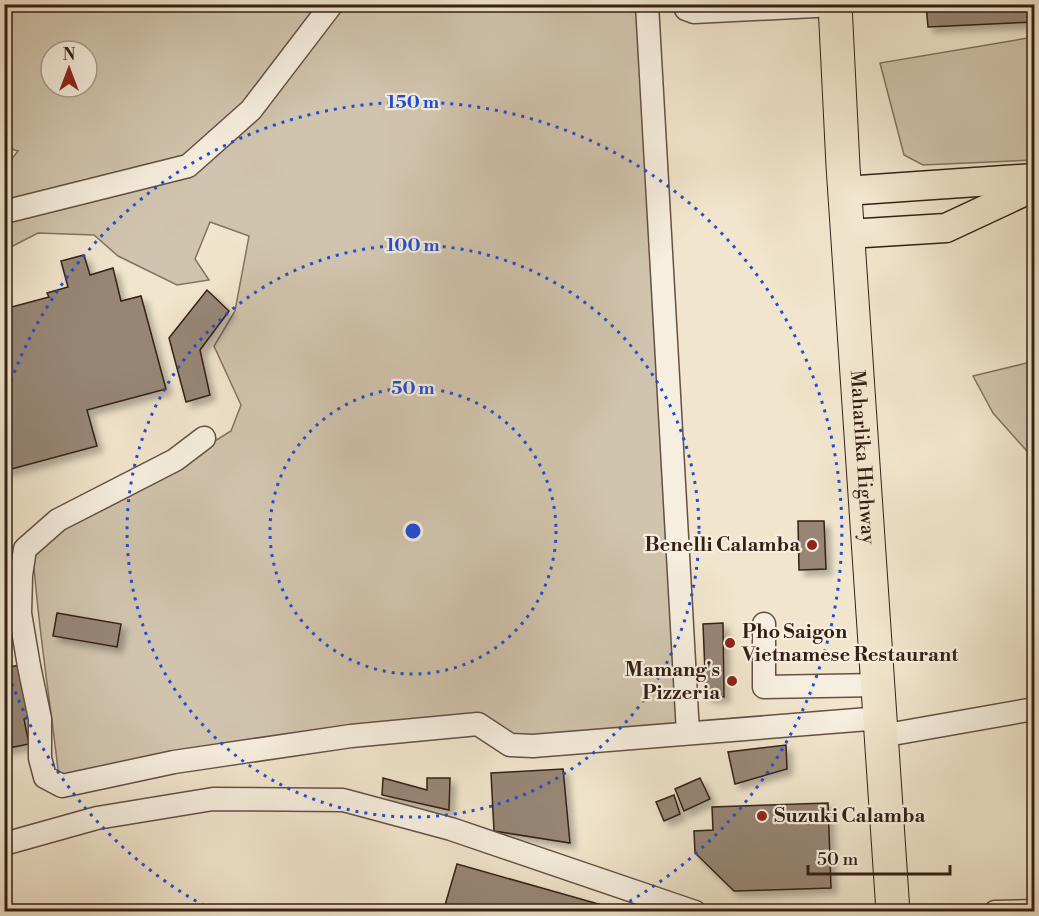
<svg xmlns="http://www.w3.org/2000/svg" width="1039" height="916" viewBox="0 0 1039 916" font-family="'Libre Bodoni',serif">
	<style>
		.green { fill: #d1c4ae; stroke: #837262; stroke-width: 1.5; fill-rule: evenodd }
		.building { fill: #978675; stroke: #352016; stroke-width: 1.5; filter: url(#shadow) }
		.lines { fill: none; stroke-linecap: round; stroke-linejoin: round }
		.minor-casing { stroke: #645144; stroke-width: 25 }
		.major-casing { stroke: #352016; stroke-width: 31 }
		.highway-casing { stroke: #352016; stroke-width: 35 }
		.minor { stroke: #f6eede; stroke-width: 22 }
		.major { stroke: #f1e5cd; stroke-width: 28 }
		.highway { stroke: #f1e5cd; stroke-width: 33 }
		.ring { fill: none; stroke: #1d4ed8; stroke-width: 3; stroke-dasharray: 3 6 }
		.poi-dot { fill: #8f2418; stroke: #f6eede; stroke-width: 2 }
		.labels { text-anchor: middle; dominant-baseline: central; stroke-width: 4.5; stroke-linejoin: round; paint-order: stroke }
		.street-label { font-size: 20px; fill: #352016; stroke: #f6eede }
		.poi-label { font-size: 20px; font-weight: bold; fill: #352016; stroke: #f6eede; text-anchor: end }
		.centre { fill: #1d4ed8; stroke: #f6eede; stroke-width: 3 }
		.ring-label { font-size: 18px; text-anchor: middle; font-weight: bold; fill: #1d4ed8; stroke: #f6eede; stroke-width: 4.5; stroke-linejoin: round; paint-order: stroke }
	</style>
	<defs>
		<filter id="shadow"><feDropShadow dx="5.5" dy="5.5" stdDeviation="3" flood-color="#0004"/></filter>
	</defs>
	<rect width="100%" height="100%" fill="#f1e5cd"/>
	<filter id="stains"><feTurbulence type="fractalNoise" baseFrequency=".00333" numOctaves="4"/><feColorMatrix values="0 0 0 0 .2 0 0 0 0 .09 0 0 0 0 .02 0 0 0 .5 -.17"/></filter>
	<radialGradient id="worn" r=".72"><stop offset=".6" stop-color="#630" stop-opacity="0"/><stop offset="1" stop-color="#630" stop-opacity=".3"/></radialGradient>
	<g class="green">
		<path d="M5 5H641L686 728 536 746 485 727 60 788C52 710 38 632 33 553L76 520 162 474 231 431 241 405 214 346 235 311 249 236 210 222 195 259 209 280 177 285 118 256 94 235 38 233 9 248H5L4 169 18 151 5 147ZM51 51H87V87H51Z"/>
		<polygon points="1034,37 1034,160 923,165 904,155 880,63"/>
		<polygon points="1034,328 1034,459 993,413 973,376 1031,362"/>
	</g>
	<g class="building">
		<polygon points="926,4 1034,4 1034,22 928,27"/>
		<polygon points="84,255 90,275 113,268 121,301 141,296 166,389 87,410 97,446 4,471 4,309 49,297 47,293 68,287 61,261"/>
		<polygon points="207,290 229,311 200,350 210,395 186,402 169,338"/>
		<polygon points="798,521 824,521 826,569 799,570"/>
		<polygon points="57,613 121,624 117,647 53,636"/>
		<polygon points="723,623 724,697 706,697 703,624"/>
		<polygon points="20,665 29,718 24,719 29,744 4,749 4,668"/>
		<polygon points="786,745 787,769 735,784 728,752"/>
		<polygon points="563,769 570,843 494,831 491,773"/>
		<polygon points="383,778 427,790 427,778 450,778 449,810 382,795"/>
		<polygon points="700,778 710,799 684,811 675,789"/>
		<polygon points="674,795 680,814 664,821 656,802"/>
		<polygon points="828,803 831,888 734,891 695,853 694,831 713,830 712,807"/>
		<polygon points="457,864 609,907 608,912 443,912"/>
	</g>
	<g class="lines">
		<defs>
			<g id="minor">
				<polyline points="647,4 688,733"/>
				<polyline points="684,4 686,9 694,12 835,5"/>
				<polyline points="4,212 188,166 251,110 332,4"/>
				<polyline points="204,438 175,460 58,520 25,549 21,575 20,613 29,666 40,719 40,758 45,777 62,786 174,762 351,736 478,724 510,745 533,746 881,718"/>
				<polyline points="764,624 764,687 879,685"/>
				<polyline points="881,736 1034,709"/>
				<polyline points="4,844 97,818 213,799 343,800 451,829 695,912"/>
				<polyline points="995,912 1034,911"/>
			</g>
			<g id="major">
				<polyline points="845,191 1034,178"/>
				<polyline points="848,234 946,228 1034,187"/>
			</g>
			<g id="highway">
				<path id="s1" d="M835 4 843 166 893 912"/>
			</g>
		</defs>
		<use href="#minor" class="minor-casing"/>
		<use href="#major" class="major-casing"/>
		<use href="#highway" class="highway-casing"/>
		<use href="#minor" class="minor"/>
		<use href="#major" class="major"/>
		<use href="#highway" class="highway"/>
	</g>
	<g class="ring">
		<circle cx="413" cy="531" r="143"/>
		<circle cx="413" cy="531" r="286"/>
		<path d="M212 910A429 429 0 0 1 5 664M5 398A429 429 0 1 1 614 910"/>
	</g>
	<g class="poi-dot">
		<circle cx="812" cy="545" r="6"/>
		<circle cx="730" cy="643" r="6"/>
		<circle cx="732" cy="681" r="6"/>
		<circle cx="762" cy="816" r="6"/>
	</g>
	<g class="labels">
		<g class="street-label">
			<text stroke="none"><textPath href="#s1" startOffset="454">Maharlika Highway</textPath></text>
		</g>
		<g class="poi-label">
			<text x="800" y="545">Benelli Calamba</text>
			<text x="742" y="632" text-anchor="start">Pho Saigon<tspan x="742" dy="23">Vietnamese Restaurant</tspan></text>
			<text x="720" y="670">Mamang's<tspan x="720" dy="23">Pizzeria</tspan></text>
			<text x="774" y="816" text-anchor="start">Suzuki Calamba</text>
		</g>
	</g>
	<circle cx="413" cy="531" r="9" class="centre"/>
	<g class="ring-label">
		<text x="413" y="108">150 m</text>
		<text x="413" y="251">100 m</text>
		<text x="413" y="394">50 m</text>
	</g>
	<rect width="1039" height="916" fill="none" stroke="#f1e5cd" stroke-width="24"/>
	<rect x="6" y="6" width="1027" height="904" fill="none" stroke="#352016" stroke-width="3"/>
	<rect x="12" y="12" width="1015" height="892" fill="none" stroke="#352016" stroke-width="1.5"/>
	<g transform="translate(69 69)"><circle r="28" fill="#f6eede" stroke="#a99c8e" stroke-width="1.5"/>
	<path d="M0-4.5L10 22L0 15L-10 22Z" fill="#8f2418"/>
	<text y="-9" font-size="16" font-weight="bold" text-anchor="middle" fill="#352016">N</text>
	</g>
	<path d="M808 865v9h142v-9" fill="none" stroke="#352016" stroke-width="3"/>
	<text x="817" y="865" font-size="18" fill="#352016" stroke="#f6eede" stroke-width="4.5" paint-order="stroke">50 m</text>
	<rect width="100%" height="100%" filter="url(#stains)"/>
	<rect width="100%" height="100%" fill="url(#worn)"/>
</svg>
